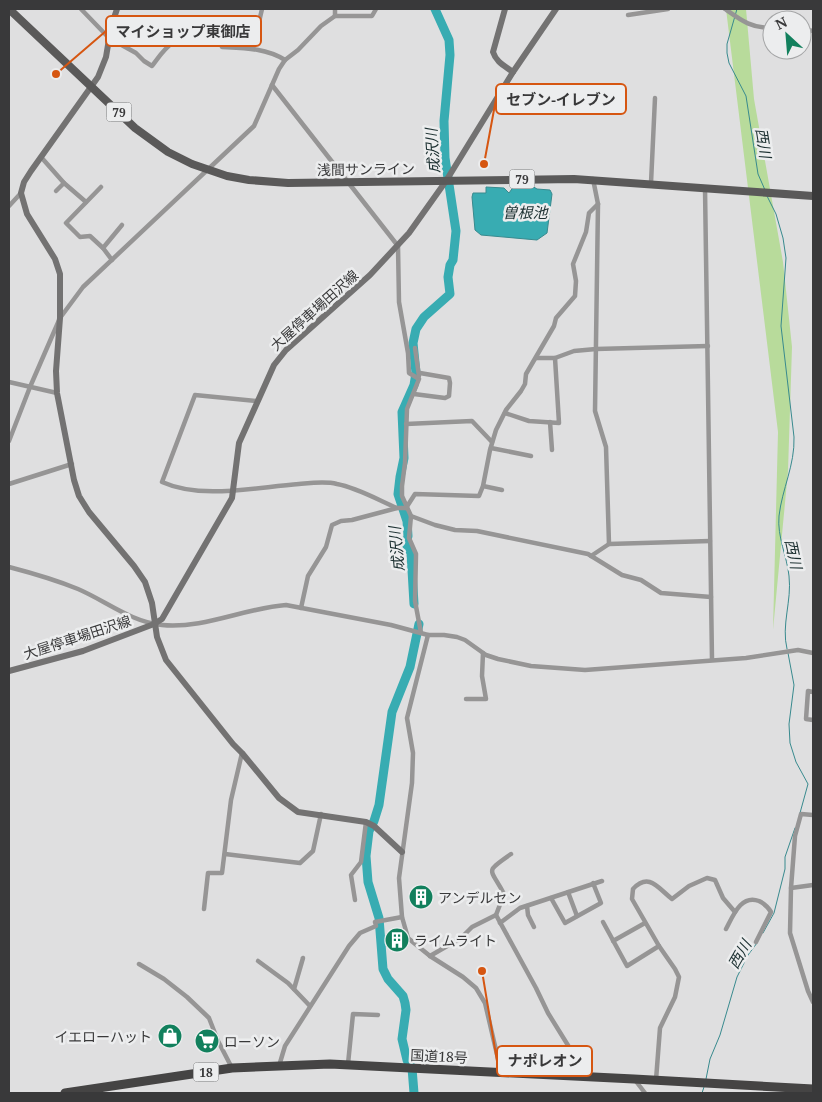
<svg xmlns="http://www.w3.org/2000/svg" width="822" height="1102" viewBox="0 0 822 1102" font-family="'Noto Serif','Noto Sans JP',serif">
	<style>
		.green { fill: #b8db9b }
		.water { fill: #38acb2; stroke: #388a8e }
		.lines { fill: none; stroke-linecap: round; stroke-linejoin: round }
		.stream { stroke: #388a8e; stroke-width: 1 }
		.river { stroke: #38acb2; stroke-width: 9 }
		.street { stroke: #969595; stroke-width: 4.5 }
		.secondary { stroke: #737272; stroke-width: 6 }
		.primary { stroke: #5a5959; stroke-width: 8 }
		.highway { stroke: #454444; stroke-width: 9 }
		.labels { text-anchor: middle; dominant-baseline: central; stroke-width: 5; stroke-linejoin: round; paint-order: stroke }
		.shield { fill: #ecedee; stroke: #6f6f70; stroke-width: 1 }
		.shield-label { font-size: 12px; font-weight: bold; fill: #39393a }
		.street-label { font-size: 14px; fill: #39393a; stroke: #ecedee }
		.poi-label { font-size: 14px; fill: #39393a; stroke: #ecedee; text-anchor: start }
		.water-label { font-size: 15px; font-style: italic; fill: #1c3031; stroke: #ecedee }
		.leader { fill: none; stroke: #d65611; stroke-width: 2 }
		.callout-dot { fill: #d65611; stroke: #ecedee; stroke-width: 2 }
		.callout { fill: #ecedee; stroke: #d65611; stroke-width: 2 }
		.callout-label { font-size: 15px; text-anchor: middle; font-weight: bold; fill: #39393a }
	</style>
	<rect width="100%" height="100%" fill="#dfdfe0"/>
	<polygon class="green" points="726,9 746,9 754,99 783,262 792,347 788,471 773,630 778,432"/>
	<polygon class="water" points="514,186 532,186 537,189 550,190 552,194 547,233 537,240 481,235 475,230 472,197 473,193 486,193 486,187 504,188 509,193"/>
	<g class="lines">
		<g class="stream">
			<polyline points="737,9 727,44 727,53 729,63 746,96 758,174 765,190"/>
			<path d="M767 196 776 214 783 238 786 258 781 326 794 437C795 465 782 489 779 516 777 537 787 556 789 576 792 601 781 625 787 649"/>
			<polyline points="788,653 794,685 789,724 790,743 796,762 808,784 800,813"/>
			<polyline points="763,933 774,913 785,869 785,857 795,828"/>
			<polyline points="706,1079 710,1059 720,1035 737,977 748,955 757,943"/>
			<polyline points="702,1093 704,1087"/>
		</g>
		<g class="river">
			<polyline points="414,604 411,553 406,544 408,536 407,521 398,494 400,477 404,458 402,412 414,385 416,373 413,343 416,329 424,317 450,294 448,277 450,265 453,260 456,231 445,158 444,121 450,55 449,40 435,9"/>
			<polyline points="414,1093 412,1068 407,1060 402,1039 406,1010 405,1003 403,996 388,979 383,969 379,918 368,882 366,856 369,831 374,821 379,805 392,712 410,667 419,624"/>
		</g>
		<g class="street">
			<path d="M81 9 109 38 136 53 144 61 152 66C158 58 165 47 174 42 185 36 209 40 221 44L222 47C244 48 266 48 285 60"/>
			<path d="M725 9C742 21 751 28 772 28"/>
			<polyline points="628,15 668,9"/>
			<polyline points="335,16 335,9"/>
			<polyline points="802,29 813,31"/>
			<polyline points="253,48 262,9"/>
			<polyline points="272,85 398,246 399,302 408,353 409,373 419,379 407,409 405,463 402,486 402,496 411,516 409,538 416,554 415,601 421,633"/>
			<polyline points="41,157 64,183 86,202"/>
			<polyline points="593,179 598,204 595,411 606,447 609,544 710,541"/>
			<polyline points="651,183 655,98"/>
			<polyline points="101,187 66,223 80,237 90,236 103,248 112,260"/>
			<polyline points="705,188 712,659"/>
			<polyline points="56,191 64,183"/>
			<polyline points="9,206 21,193"/>
			<polyline points="103,248 122,225"/>
			<polyline points="415,348 419,376"/>
			<polyline points="536,358 555,358 574,351 596,349 708,346"/>
			<polyline points="9,382 57,393"/>
			<polyline points="414,394 445,398 449,396 450,383 449,378 420,373"/>
			<path d="M257 401 195 395 162 482C202 500 256 487 299 484 311 483 325 481 337 484 358 488 378 500 397 508"/>
			<polyline points="505,413 529,421 559,423 555,358"/>
			<polyline points="550,422 552,450"/>
			<polyline points="406,424 472,421 492,442"/>
			<polyline points="9,441 30,387 60,318 83,287 254,126 279,69 285,60 298,50 321,26 335,16 372,16 376,9"/>
			<polyline points="491,448 531,456"/>
			<polyline points="9,484 72,464"/>
			<polyline points="483,486 502,490"/>
			<polyline points="406,508 415,494 479,496 483,486 490,450 496,430 506,410 521,391 525,384 526,374 554,326 556,318 575,296 576,281 573,264 586,232 589,213 598,204"/>
			<polyline points="411,516 435,525 455,530 477,531 588,554 622,575 641,580 661,593 711,597"/>
			<polyline points="591,556 609,544"/>
			<path d="M9 567C32 573 56 580 78 589 106 601 131 622 162 625 204 629 245 608 286 605L391 625 428 635H444L457 637 465 640 486 655 498 659 531 666 585 670 746 658 798 650 813 653"/>
			<polyline points="301,608 308,576 326,547 332,525 341,521 352,520 397,508 406,508"/>
			<polyline points="428,635 407,718 413,753 412,783 399,878 402,917 408,938 414,943 430,956 463,977 476,988 485,1003 499,1063 499,1073"/>
			<polyline points="813,692 808,691 806,719 813,720"/>
			<polyline points="466,699 486,699 482,676 483,653"/>
			<polyline points="813,815 801,814 795,836 791,888 790,933 808,991 813,1002"/>
			<polyline points="225,854 300,863 313,851 321,814"/>
			<polyline points="791,888 813,885"/>
			<polyline points="568,892 577,916"/>
			<polyline points="551,898 565,923 601,903 593,883"/>
			<polyline points="355,900 351,875 361,862 366,822"/>
			<polyline points="527,906 528,915 534,927"/>
			<polyline points="204,909 208,873 222,873 231,800 242,753"/>
			<polyline points="496,915 536,988 548,1013 587,1076"/>
			<polyline points="603,922 627,966 659,946"/>
			<polyline points="500,923 520,908 602,881"/>
			<path d="M726 929C733 916 741 894 759 901 765 904 768 907 771 912L756 942"/>
			<polyline points="613,941 645,923"/>
			<path d="M430 956 461 938 472 927 496 915 504 894C491 868 483 873 511 854"/>
			<polyline points="258,961 288,983 310,1006"/>
			<polyline points="139,964 164,979 187,997 209,1018 218,1041 232,1068"/>
			<polyline points="294,989 303,958"/>
			<polyline points="348,1064 353,1014 378,1015"/>
			<polyline points="279,1066 285,1046 349,946 360,933 376,926 375,922 402,917"/>
			<polyline points="635,1080 645,1093"/>
			<path d="M656 1080 660 1028 675 997 679 977 675 969 659 946 632 899 633 889C649 872 658 888 672 899L689 886 707 878 715 880 723 898 735 912"/>
		</g>
		<g class="secondary">
			<polyline points="117,9 111,27 106,57 98,77 31,171 24,182 21,193 27,214 55,259 60,274 60,318 56,371 57,393 74,480 79,496 89,512 134,566 145,582 152,603 157,637 166,660 233,744 242,753 279,798 298,812 366,822 374,826 402,852"/>
			<path d="M505 9 493 52C496 62 505 66 513 72"/>
			<polyline points="9,671 83,651 154,624 162,619 232,498 239,443 274,365 286,350 370,275 409,233 446,181 513,72 556,9"/>
		</g>
		<polyline class="primary" points="9,9 135,128 168,152 192,164 227,176 249,180 288,183 574,179 813,196"/>
		<polyline class="highway" points="65,1093 232,1068 330,1064 634,1079 813,1089"/>
	</g>
	<defs>
		<symbol id="building-disc" viewBox="-11 -11 22 22"><circle r="9.5" fill="#12805d" stroke="#ecedee"/><path d="M-4-6H4V6H1V3H-1V6H-4ZM-2.5-4.3h1.7v1.8h-1.7ZM.8-4.3h1.7v1.8H.8ZM-2.5-1h1.7V.8h-1.7ZM.8-1h1.7V.8H.8Z" fill="#fff"/></symbol>
		<symbol id="shop-disc" viewBox="-11 -11 22 22"><circle r="9.5" fill="#12805d" stroke="#ecedee"/><path d="M-5-2.5h2.3a2.7 3.5 0 0 1 5.4 0H5L5.5 6h-11ZM-1.5-2.5h3a1.5 2.3 0 0 0-3 0Z" fill="#fff"/></symbol>
		<symbol id="supermarket-disc" viewBox="-11 -11 22 22"><circle r="9.5" fill="#12805d" stroke="#ecedee"/><path d="M-6-5.5h2.5l.6 2H6L4.5 2H-2.5L-4.4-4H-6ZM-1.5 3.2a1.3 1.3 0 1 0 .1 0ZM3 3.2a1.3 1.3 0 1 0 .1 0Z" fill="#fff"/></symbol>
	</defs>
	<g fill-rule="evenodd">
		<use href="#building-disc" x="407" y="883" width="28" height="28"/>
		<use href="#building-disc" x="383" y="926" width="28" height="28"/>
		<use href="#shop-disc" x="156" y="1022" width="28" height="28"/>
		<use href="#supermarket-disc" x="193" y="1027" width="28" height="28"/>
	</g>
	<g class="labels">
		<g class="shield">
			<rect x="106.5" y="102.5" width="25" height="19" rx="4"/>
			<rect x="509.5" y="169.5" width="25" height="19" rx="4"/>
			<rect x="193.5" y="1062.5" width="25" height="19" rx="4"/>
		</g>
		<g class="shield-label">
			<text x="119" y="112">79</text>
			<text x="522" y="179">79</text>
			<text x="206" y="1072">18</text>
		</g>
		<g class="street-label">
			<text transform="translate(366 169) rotate(-1)">浅間サンライン</text>
			<text transform="translate(314 310) rotate(-42)">大屋停車場田沢線</text>
			<text transform="translate(77 637) rotate(-18)">大屋停車場田沢線</text>
			<text transform="translate(439 1056) rotate(3)">国道18号</text>
		</g>
		<g class="poi-label">
			<text x="438" y="897">アンデルセン</text>
			<text x="414" y="940">ライムライト</text>
			<text x="152" y="1036" text-anchor="end">イエローハット</text>
			<text x="224" y="1041">ローソン</text>
		</g>
		<g class="water-label">
			<text transform="translate(764 143) rotate(81)">西川</text>
			<text transform="translate(432 151) rotate(-94)">成沢川</text>
			<text x="525" y="212">曽根池</text>
			<text transform="translate(396 549) rotate(-95)">成沢川</text>
			<text transform="translate(794 554) rotate(78)">西川</text>
			<text transform="translate(739 954) rotate(-60)">西川</text>
		</g>
	</g>
	<path class="leader" d="M56 74L106 31M484 164L496 99M482 971L497 1061"/>
	<g class="callout-dot">
		<circle cx="56" cy="74" r="5"/>
		<circle cx="484" cy="164" r="5"/>
		<circle cx="482" cy="971" r="5"/>
	</g>
	<g class="callout">
		<rect x="106" y="16" width="155" height="30" rx="5"/>
		<rect x="496" y="84" width="130" height="30" rx="5"/>
		<rect x="497" y="1046" width="95" height="30" rx="5"/>
	</g>
	<g class="callout-label">
		<text x="183" y="37">マイショップ東御店</text>
		<text x="561" y="105">セブン-イレブン</text>
		<text x="545" y="1066">ナポレオン</text>
	</g>
	<rect width="822" height="1102" fill="none" stroke="#39393a" stroke-width="20"/>
	<g transform="translate(787 35) rotate(334)"><circle r="24" fill="#ecedee" stroke="#a4a5a6"/>
	<path d="M0-4L9 19L0 12L-9 19Z" fill="#12805d"/>
	<text y="-8" font-size="14" font-weight="bold" text-anchor="middle" fill="#39393a">N</text>
	</g>
</svg>
